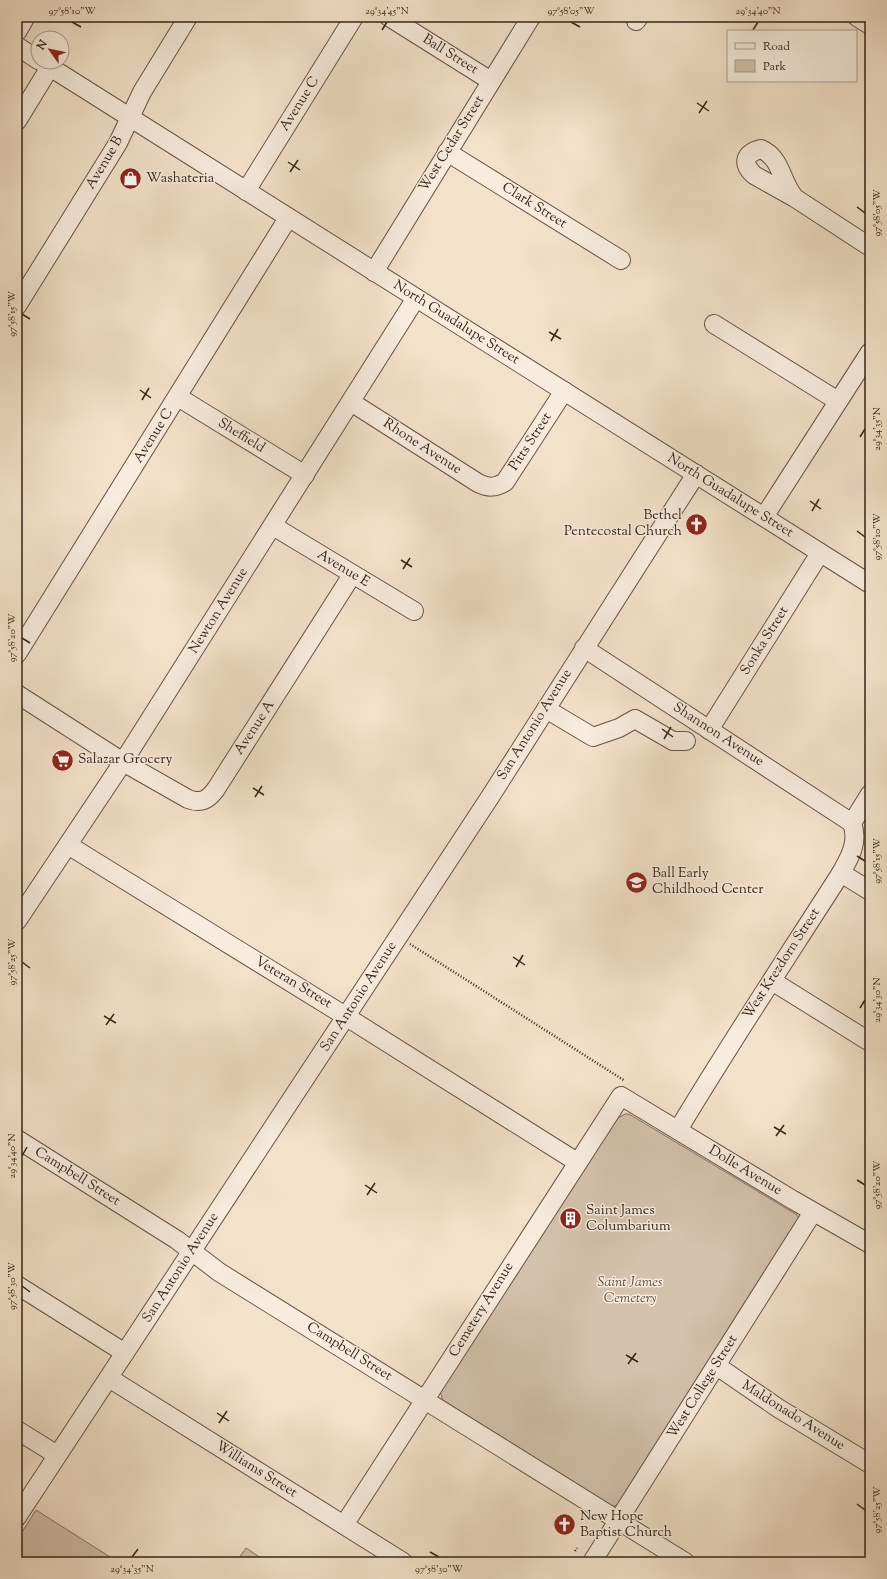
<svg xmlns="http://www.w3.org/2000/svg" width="887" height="1579" viewBox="0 0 887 1579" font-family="'Sorts Mill Goudy',serif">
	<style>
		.green { fill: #d3c2ac; stroke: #847362 }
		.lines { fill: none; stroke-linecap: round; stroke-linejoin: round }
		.minor-casing { stroke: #645445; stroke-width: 20 }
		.path { stroke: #352419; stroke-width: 2.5; stroke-dasharray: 1 2; stroke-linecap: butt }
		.minor { stroke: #f7ecdd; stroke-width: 18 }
		.ticks { fill: none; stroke: #352419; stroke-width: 1.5 }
		.labels { text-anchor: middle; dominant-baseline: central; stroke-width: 3; stroke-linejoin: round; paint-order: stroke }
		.street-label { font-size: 14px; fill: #352419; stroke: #f7ecdd }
		.poi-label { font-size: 14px; fill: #352419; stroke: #f7ecdd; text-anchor: start }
		.park-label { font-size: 14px; font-style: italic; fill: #5c4c3e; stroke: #f7ecdd }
		.neatline { fill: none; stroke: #352419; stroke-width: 1.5 }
		.ticks-label { font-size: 10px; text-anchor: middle; fill: #352419 }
	</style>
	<rect width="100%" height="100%" fill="#f3e2ca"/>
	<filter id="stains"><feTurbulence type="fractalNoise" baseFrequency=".005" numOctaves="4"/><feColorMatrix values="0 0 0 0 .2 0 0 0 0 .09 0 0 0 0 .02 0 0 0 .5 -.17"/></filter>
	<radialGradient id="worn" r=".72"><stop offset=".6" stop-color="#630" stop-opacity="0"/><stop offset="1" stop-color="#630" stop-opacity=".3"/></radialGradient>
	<g class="green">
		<polygon points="625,1114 629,1114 797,1215 799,1218 619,1504 612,1507 443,1401 440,1391 616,1119"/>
		<polygon points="36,1510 118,1562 17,1562 17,1540"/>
		<polygon points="246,1548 267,1562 236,1562"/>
	</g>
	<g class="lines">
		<defs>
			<g id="minor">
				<polyline points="389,17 491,81"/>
				<polyline points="857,17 870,25"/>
				<polyline points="636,21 639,17"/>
				<polyline points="17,32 24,20 20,17"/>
				<polyline points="17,46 38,60"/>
				<polyline points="42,62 870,584"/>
				<polyline points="17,121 50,67"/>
				<polyline points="447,152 621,260"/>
				<polyline points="246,191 354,17"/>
				<path d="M795 198C781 183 782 158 761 149 745 153 741 163 754 175L795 198 870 247"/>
				<polyline points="374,272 531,17"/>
				<polyline points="17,306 118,143 142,92 188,17"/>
				<polyline points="714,324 838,401"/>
				<polyline points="178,397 305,475"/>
				<path d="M351 402 478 483C488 488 495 488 505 482L564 391"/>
				<polyline points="764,517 870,352"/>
				<polyline points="273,526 414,611"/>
				<polyline points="584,648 852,823"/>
				<polyline points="17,654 288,218"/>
				<path d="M17 694 123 762 188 799C201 804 208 800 216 789L352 575"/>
				<polyline points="546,709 593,737 619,728 635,719 673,741 686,741"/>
				<polyline points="709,730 820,553"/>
				<polyline points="68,845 334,1009 577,1162"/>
				<polyline points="841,873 870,891"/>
				<polyline points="17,921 123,762 416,298"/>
				<polyline points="772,981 870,1042"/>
				<path d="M678 1130C730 1043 786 959 841 873 850 857 859 842 852 823L870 794"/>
				<polyline points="17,1139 177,1240 219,1272 685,1562"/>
				<polyline points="17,1285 125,1353"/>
				<polyline points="717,1366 778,1408 870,1464"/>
				<polyline points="109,1378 403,1562"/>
				<polyline points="17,1430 57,1455"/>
				<polyline points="17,1517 490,797 696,474"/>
				<polyline points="344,1525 621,1096 793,1200 870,1244"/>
				<polyline points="592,1562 813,1212"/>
			</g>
		</defs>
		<use href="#minor" class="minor-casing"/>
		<g class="path">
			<polyline points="410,944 625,1081"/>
			<polyline points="575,1551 577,1548"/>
		</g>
		<use href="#minor" class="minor"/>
	</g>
	<path class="ticks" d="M72 22 81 27M571 22 580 27M382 30 387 22M753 30 758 22M697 103 709 111M699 113 707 101M288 162 300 170M290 172 298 160M857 207 865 213M22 314 30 319M549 332 561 339M551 341 558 329M140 390 151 398M142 400 149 388M860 437 865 429M810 501 821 509M812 511 819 499M857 531 865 537M401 560 412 567M403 569 410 558M22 638 30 643M662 729 673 737M664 739 671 727M253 788 264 795M255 797 262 786M857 856 865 861M513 957 525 965M22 962 30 968M516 967 523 955M860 1008 865 1000M104 1016 116 1023M106 1025 114 1014M774 1127 786 1134M776 1136 784 1125M22 1156 27 1147M857 1180 865 1185M365 1185 377 1193M367 1195 375 1183M22 1286 30 1292M626 1355 638 1362M628 1364 636 1353M217 1413 229 1421M219 1423 227 1411M857 1504 865 1510M430 1552 439 1557M132 1557 138 1549"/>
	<defs>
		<symbol id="shop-disc" viewBox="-11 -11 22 22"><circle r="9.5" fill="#8f2418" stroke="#f7ecdd"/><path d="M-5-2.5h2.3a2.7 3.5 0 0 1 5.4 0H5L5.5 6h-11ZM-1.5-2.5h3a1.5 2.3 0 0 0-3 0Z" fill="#fff"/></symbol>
		<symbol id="church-disc" viewBox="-11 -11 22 22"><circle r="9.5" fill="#8f2418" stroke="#f7ecdd"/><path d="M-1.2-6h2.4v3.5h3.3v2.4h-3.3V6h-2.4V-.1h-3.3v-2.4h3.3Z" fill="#fff"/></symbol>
		<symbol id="supermarket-disc" viewBox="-11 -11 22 22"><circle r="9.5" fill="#8f2418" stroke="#f7ecdd"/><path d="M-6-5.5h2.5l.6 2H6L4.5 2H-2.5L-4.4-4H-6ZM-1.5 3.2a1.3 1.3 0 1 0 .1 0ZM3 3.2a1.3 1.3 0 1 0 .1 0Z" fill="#fff"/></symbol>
		<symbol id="school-disc" viewBox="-11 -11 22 22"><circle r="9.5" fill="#8f2418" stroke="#f7ecdd"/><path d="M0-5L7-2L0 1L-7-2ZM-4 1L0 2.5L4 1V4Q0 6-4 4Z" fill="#fff"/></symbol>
		<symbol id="building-disc" viewBox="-11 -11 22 22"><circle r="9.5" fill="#8f2418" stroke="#f7ecdd"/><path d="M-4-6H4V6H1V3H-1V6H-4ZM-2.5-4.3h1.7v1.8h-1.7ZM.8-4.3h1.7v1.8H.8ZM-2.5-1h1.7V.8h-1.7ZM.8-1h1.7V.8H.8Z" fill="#fff"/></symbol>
	</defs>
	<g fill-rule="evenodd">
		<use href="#shop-disc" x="118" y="166" width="25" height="25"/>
		<use href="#church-disc" x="684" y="512" width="25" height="25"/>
		<use href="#supermarket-disc" x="50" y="748" width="25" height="25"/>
		<use href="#school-disc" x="624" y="870" width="25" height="25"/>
		<use href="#building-disc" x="558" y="1206" width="25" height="25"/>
		<use href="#church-disc" x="552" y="1512" width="25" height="25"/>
	</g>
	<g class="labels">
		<g class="street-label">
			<text transform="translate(450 55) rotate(32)">Ball Street</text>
			<text transform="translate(300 104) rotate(-58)">Avenue C</text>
			<text transform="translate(452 144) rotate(-58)">West Cedar Street</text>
			<text transform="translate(105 163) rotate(-59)">Avenue B</text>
			<text transform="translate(534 206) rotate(32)">Clark Street</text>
			<text transform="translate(456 323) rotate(32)">North Guadalupe Street</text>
			<text transform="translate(154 436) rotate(-58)">Avenue C</text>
			<text transform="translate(241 436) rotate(32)">Sheffield</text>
			<text transform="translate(531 442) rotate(-57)">Pitts Street</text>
			<text transform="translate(422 447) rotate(33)">Rhone Avenue</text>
			<text transform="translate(730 496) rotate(32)">North Guadalupe Street</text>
			<text transform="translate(343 569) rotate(31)">Avenue E</text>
			<text transform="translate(219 611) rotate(-58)">Newton Avenue</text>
			<text transform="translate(765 641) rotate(-58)">Sonka Street</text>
			<text transform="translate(535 725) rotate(-58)">San Antonio Avenue</text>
			<text transform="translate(255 728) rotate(-57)">Avenue A</text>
			<text transform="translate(718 735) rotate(33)">Shannon Avenue</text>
			<text transform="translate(782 964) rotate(-57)">West Krezdorn Street</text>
			<text transform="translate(293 983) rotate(31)">Veteran Street</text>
			<text transform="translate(359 997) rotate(-57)">San Antonio Avenue</text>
			<text transform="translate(745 1171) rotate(31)">Dolle Avenue</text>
			<text transform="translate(77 1177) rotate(32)">Campbell Street</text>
			<text transform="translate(181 1268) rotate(-57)">San Antonio Avenue</text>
			<text transform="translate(482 1310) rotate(-58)">Cemetery Avenue</text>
			<text transform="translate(349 1352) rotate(32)">Campbell Street</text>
			<text transform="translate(703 1387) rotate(-58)">West College Street</text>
			<text transform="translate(793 1416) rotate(32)">Maldonado Avenue</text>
			<text transform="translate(256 1470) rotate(32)">Williams Street</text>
		</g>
		<g class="poi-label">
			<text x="146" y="179">Washateria</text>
			<text x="682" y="516" text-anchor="end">Bethel<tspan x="682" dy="16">Pentecostal Church</tspan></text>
			<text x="78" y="760">Salazar Grocery</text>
			<text x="652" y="874">Ball Early<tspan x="652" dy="16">Childhood Center</tspan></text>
			<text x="586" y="1211">Saint James<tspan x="586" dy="16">Columbarium</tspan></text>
			<text x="580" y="1517">New Hope<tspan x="580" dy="16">Baptist Church</tspan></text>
		</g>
		<g class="park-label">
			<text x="630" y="1283">Saint James<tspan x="630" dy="16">Cemetery</tspan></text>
		</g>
	</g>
	<rect width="887" height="1579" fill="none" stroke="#f3e2ca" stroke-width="44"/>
	<rect x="727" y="30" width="130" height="52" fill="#f7ecdd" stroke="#a99c8f"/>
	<rect x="735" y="43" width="20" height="6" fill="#f7ecdd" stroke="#a99c8f"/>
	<text x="763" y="50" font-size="12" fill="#352419">Road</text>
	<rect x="735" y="60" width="20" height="12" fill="#d3c2ac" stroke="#a99c8f"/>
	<text x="763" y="70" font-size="12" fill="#352419">Park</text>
	<g transform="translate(50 50) rotate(303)"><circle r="19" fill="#f7ecdd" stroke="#a99c8f"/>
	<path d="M0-3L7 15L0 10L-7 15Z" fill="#8f2418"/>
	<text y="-6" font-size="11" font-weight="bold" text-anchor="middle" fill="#352419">N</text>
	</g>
	<rect x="22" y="22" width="843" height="1535" class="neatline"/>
	<g class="ticks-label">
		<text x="72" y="14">97°58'10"W</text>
		<text x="387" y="14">29°34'45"N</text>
		<text x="571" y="14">97°58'05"W</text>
		<text x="758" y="14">29°34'40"N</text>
		<text transform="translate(876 213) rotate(-90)" y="4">97°58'05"W</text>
		<text transform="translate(11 314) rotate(-90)" y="4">97°58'15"W</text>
		<text transform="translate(876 429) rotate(-90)" y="4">29°34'35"N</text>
		<text transform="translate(876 537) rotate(-90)" y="4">97°58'10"W</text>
		<text transform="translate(11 638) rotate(-90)" y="4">97°58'20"W</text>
		<text transform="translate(876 861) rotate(-90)" y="4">97°58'15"W</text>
		<text transform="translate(11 962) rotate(-90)" y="4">97°58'25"W</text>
		<text transform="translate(876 1000) rotate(-90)" y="4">29°34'30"N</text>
		<text transform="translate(11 1156) rotate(-90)" y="4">29°34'40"N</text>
		<text transform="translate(876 1185) rotate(-90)" y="4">97°58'20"W</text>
		<text transform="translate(11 1286) rotate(-90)" y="4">97°58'30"W</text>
		<text transform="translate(876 1510) rotate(-90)" y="4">97°58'25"W</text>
		<text x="132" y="1572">29°34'35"N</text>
		<text x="439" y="1572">97°58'30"W</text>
	</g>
	<rect width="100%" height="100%" filter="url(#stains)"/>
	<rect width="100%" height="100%" fill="url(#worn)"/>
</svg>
